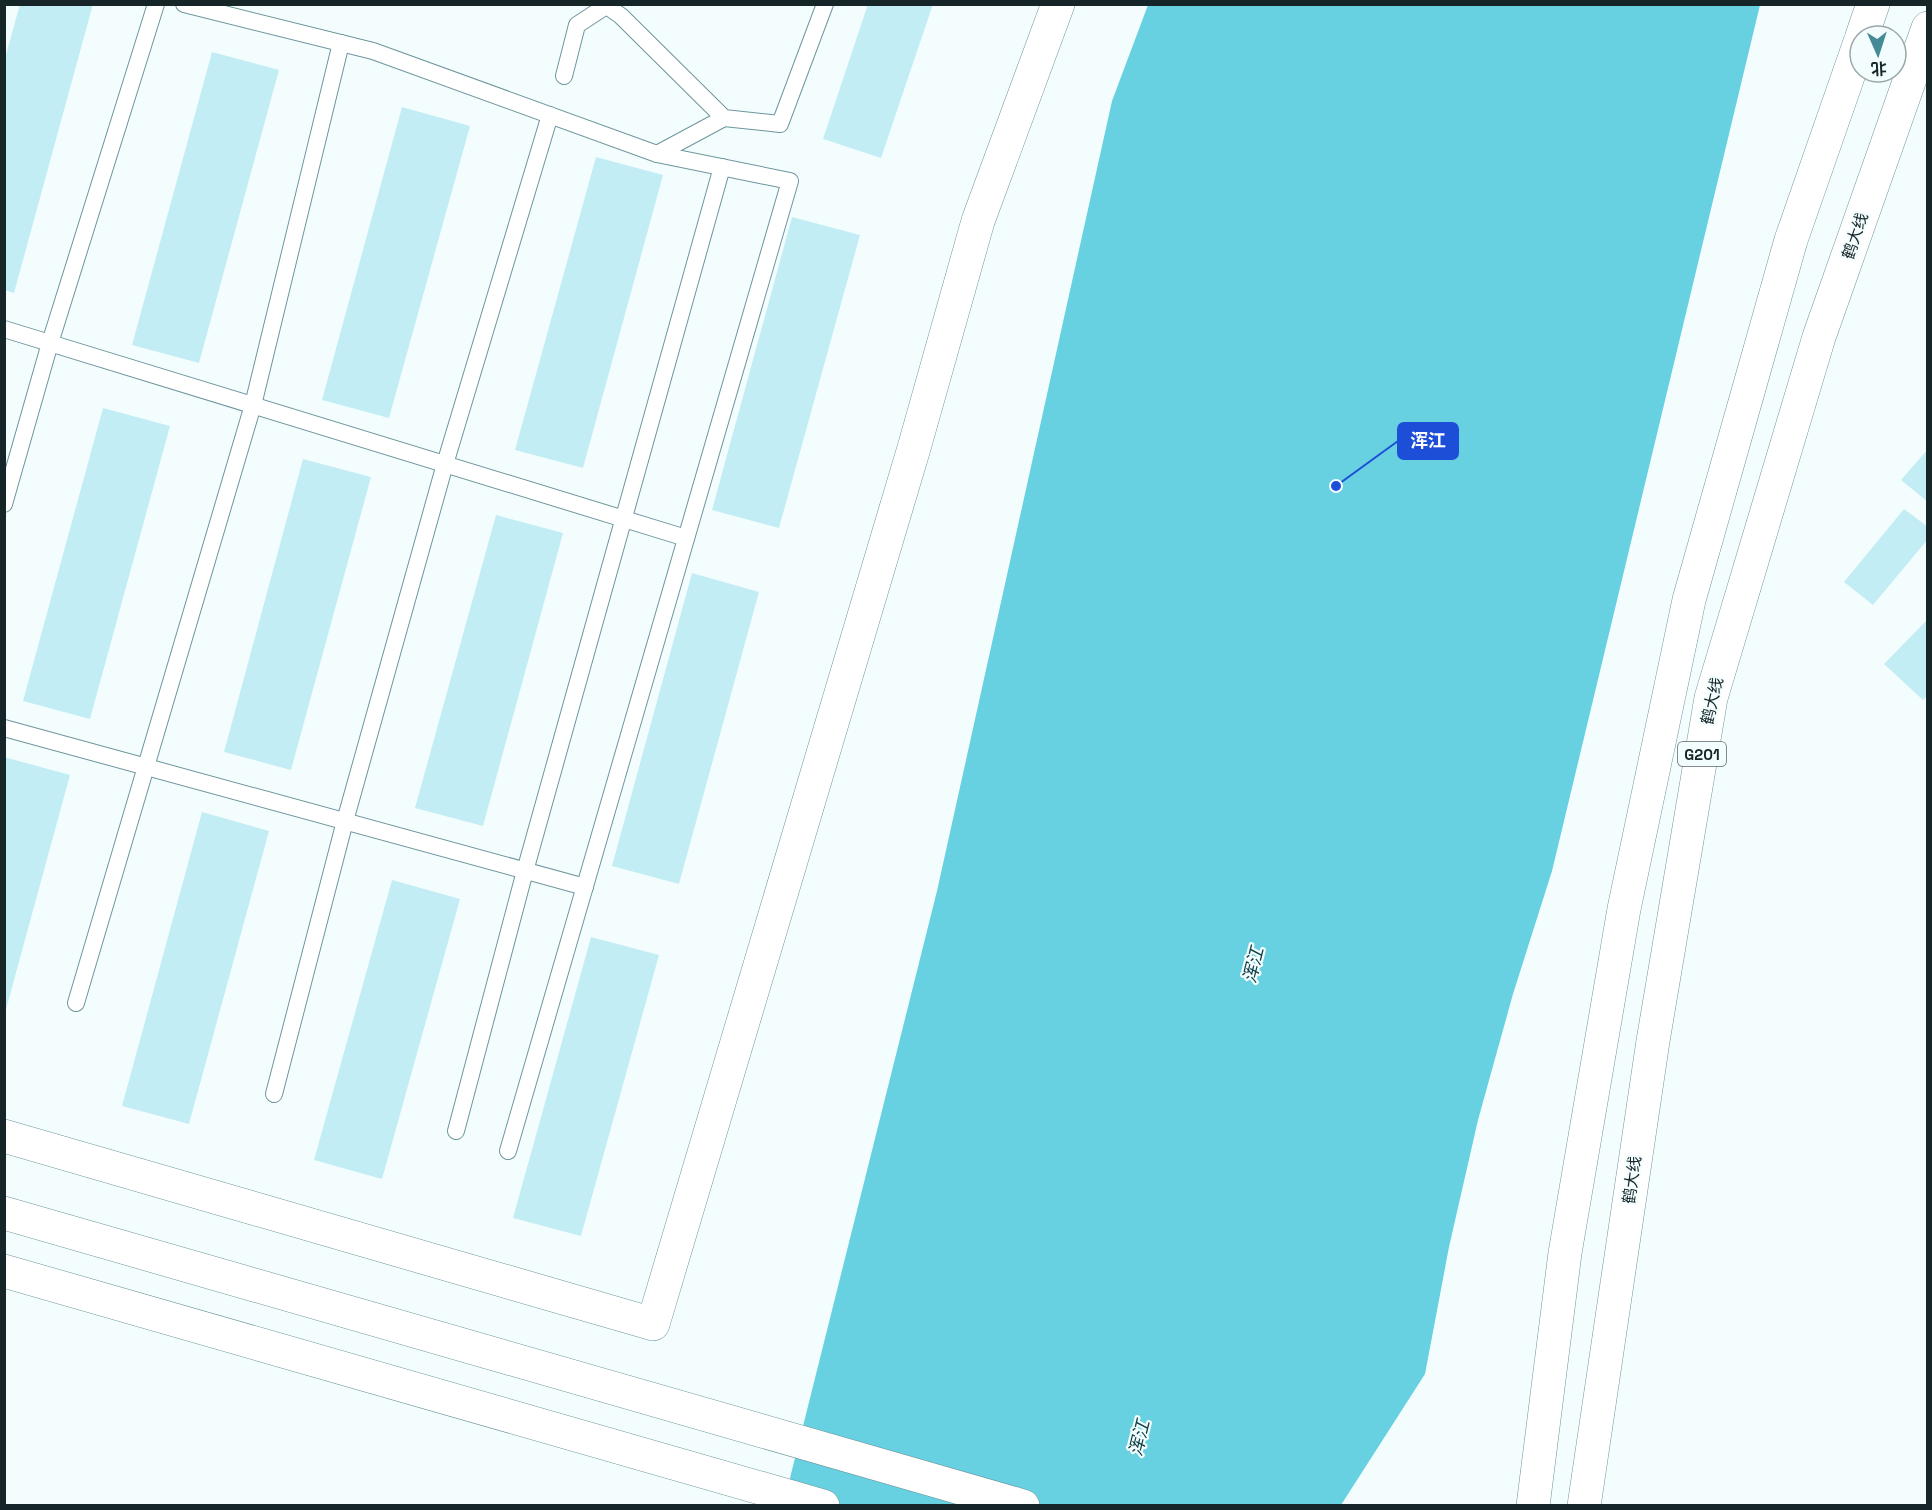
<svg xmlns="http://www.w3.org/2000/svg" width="1932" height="1510" viewBox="0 0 1932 1510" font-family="'Space Grotesk','Noto Sans SC',sans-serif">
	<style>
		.water { fill: #67d0e1 }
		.building { fill: #c2edf5 }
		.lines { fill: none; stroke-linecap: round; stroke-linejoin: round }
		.service-casing { stroke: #6d969d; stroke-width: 18 }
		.tertiary-casing { stroke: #6d969d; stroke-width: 34 }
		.primary-casing { stroke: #6d969d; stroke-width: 34 }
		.trunk-casing { stroke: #6d969d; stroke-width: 34 }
		.service { stroke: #fff; stroke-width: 16 }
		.tertiary { stroke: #fff; stroke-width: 33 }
		.primary { stroke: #fff; stroke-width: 33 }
		.trunk { stroke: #fff; stroke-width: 33 }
		.labels { text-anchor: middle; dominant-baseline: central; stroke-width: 4.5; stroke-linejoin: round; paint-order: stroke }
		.shield { fill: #f4fdfe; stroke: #586668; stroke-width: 1.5 }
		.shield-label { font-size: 15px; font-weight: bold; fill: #152528 }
		.street-label { font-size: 16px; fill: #152528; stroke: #f4fdfe }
		.water-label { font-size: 18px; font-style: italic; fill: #0e4047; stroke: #f4fdfe }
		.leader { fill: none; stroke: #1d4ed8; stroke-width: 2 }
		.callout-dot { fill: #1d4ed8; stroke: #f4fdfe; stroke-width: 2 }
		.callout { fill: #1d4ed8; stroke: #1d4ed8; stroke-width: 2 }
		.callout-label { font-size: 18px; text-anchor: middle; font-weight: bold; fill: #fff }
	</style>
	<rect width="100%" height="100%" fill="#f4fdfe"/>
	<polygon class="water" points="1148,5 1760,5 1552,871 1513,994 1478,1120 1449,1247 1425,1374 1341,1505 783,1506 937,891 1112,101"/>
	<g class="building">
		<polygon points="20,4 93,4 14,293 4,290 4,62"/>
		<polygon points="868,4 933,4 881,158 823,139"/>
		<polygon points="212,52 279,70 199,363 132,345"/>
		<polygon points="402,107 470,126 389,418 322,400"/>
		<polygon points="596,157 663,175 583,468 515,450"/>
		<polygon points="792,217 860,235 779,528 712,510"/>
		<polygon points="103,408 170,426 90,719 23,701"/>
		<polygon points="1928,449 1928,502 1901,480"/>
		<polygon points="303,459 371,477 291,770 224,752"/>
		<polygon points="1904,509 1928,527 1928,539 1873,605 1844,582"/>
		<polygon points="496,515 563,533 483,826 415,808"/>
		<polygon points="692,573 759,592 679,884 612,866"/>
		<polygon points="1928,619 1928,695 1923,700 1884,664"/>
		<polygon points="4,757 70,775 5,1013 4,1012"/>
		<polygon points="202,812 269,831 189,1124 122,1106"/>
		<polygon points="392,880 460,899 382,1179 314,1160"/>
		<polygon points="591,937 659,955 581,1236 513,1218"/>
	</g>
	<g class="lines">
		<defs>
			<g id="service">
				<polyline points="184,4 373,51 657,154 790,181 508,1151"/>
				<polyline points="604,4 621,16 724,118 780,124 825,4"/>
				<polyline points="564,76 577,25 606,6"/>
				<polyline points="657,154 724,118"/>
				<polyline points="4,329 686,538"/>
				<polyline points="4,504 50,343 156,4"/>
				<polyline points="4,728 585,887"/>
				<polyline points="76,1003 253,405 341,43"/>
				<polyline points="274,1094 345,821 445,464 550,115"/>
				<polyline points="456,1131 525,871 722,167"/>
			</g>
			<polyline id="tertiary" points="4,1136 653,1324 914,448 978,221 1058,4"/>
			<g id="primary">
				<polyline points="4,1213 1023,1506"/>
				<polyline points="4,1271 823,1506"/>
			</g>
			<g id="trunk">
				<polyline points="1862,36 1873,4"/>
				<polyline points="1533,1506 1565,1253 1624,909 1689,600 1791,240 1860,42"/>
				<polyline points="1584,1506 1653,1041 1711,698 1819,337 1928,28"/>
			</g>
		</defs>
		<use href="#service" class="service-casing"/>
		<use href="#tertiary" class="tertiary-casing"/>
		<use href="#primary" class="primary-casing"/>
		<use href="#trunk" class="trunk-casing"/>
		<use href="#service" class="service"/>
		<use href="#tertiary" class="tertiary"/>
		<use href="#primary" class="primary"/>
		<use href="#trunk" class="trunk"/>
	</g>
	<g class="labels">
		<rect class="shield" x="1678" y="742" width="48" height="24" rx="4.5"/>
		<g class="shield-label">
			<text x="1702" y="754">G201</text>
		</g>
		<g class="street-label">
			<text transform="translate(1855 236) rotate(-71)">鹤大线</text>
			<text transform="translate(1712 701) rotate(-77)">鹤大线</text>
			<text transform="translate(1632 1180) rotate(-82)">鹤大线</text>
		</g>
		<g class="water-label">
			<text transform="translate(1253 965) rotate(-76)">浑江</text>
			<text transform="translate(1139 1438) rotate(-76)">浑江</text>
		</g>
	</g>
	<path class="leader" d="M1336 486L1398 441"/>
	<circle class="callout-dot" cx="1336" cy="486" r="6"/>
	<rect class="callout" x="1398" y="423" width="60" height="36" rx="6"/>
	<g class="callout-label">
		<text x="1428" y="447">浑江</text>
	</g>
	<rect width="1932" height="1510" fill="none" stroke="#152528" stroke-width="12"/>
	<g transform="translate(1878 54) rotate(177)"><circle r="28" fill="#f4fdfe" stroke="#9ba7a8" stroke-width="1.5"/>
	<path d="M0-4.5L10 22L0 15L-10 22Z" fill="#458b96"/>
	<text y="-9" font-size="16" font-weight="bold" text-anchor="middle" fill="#152528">北</text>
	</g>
</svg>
